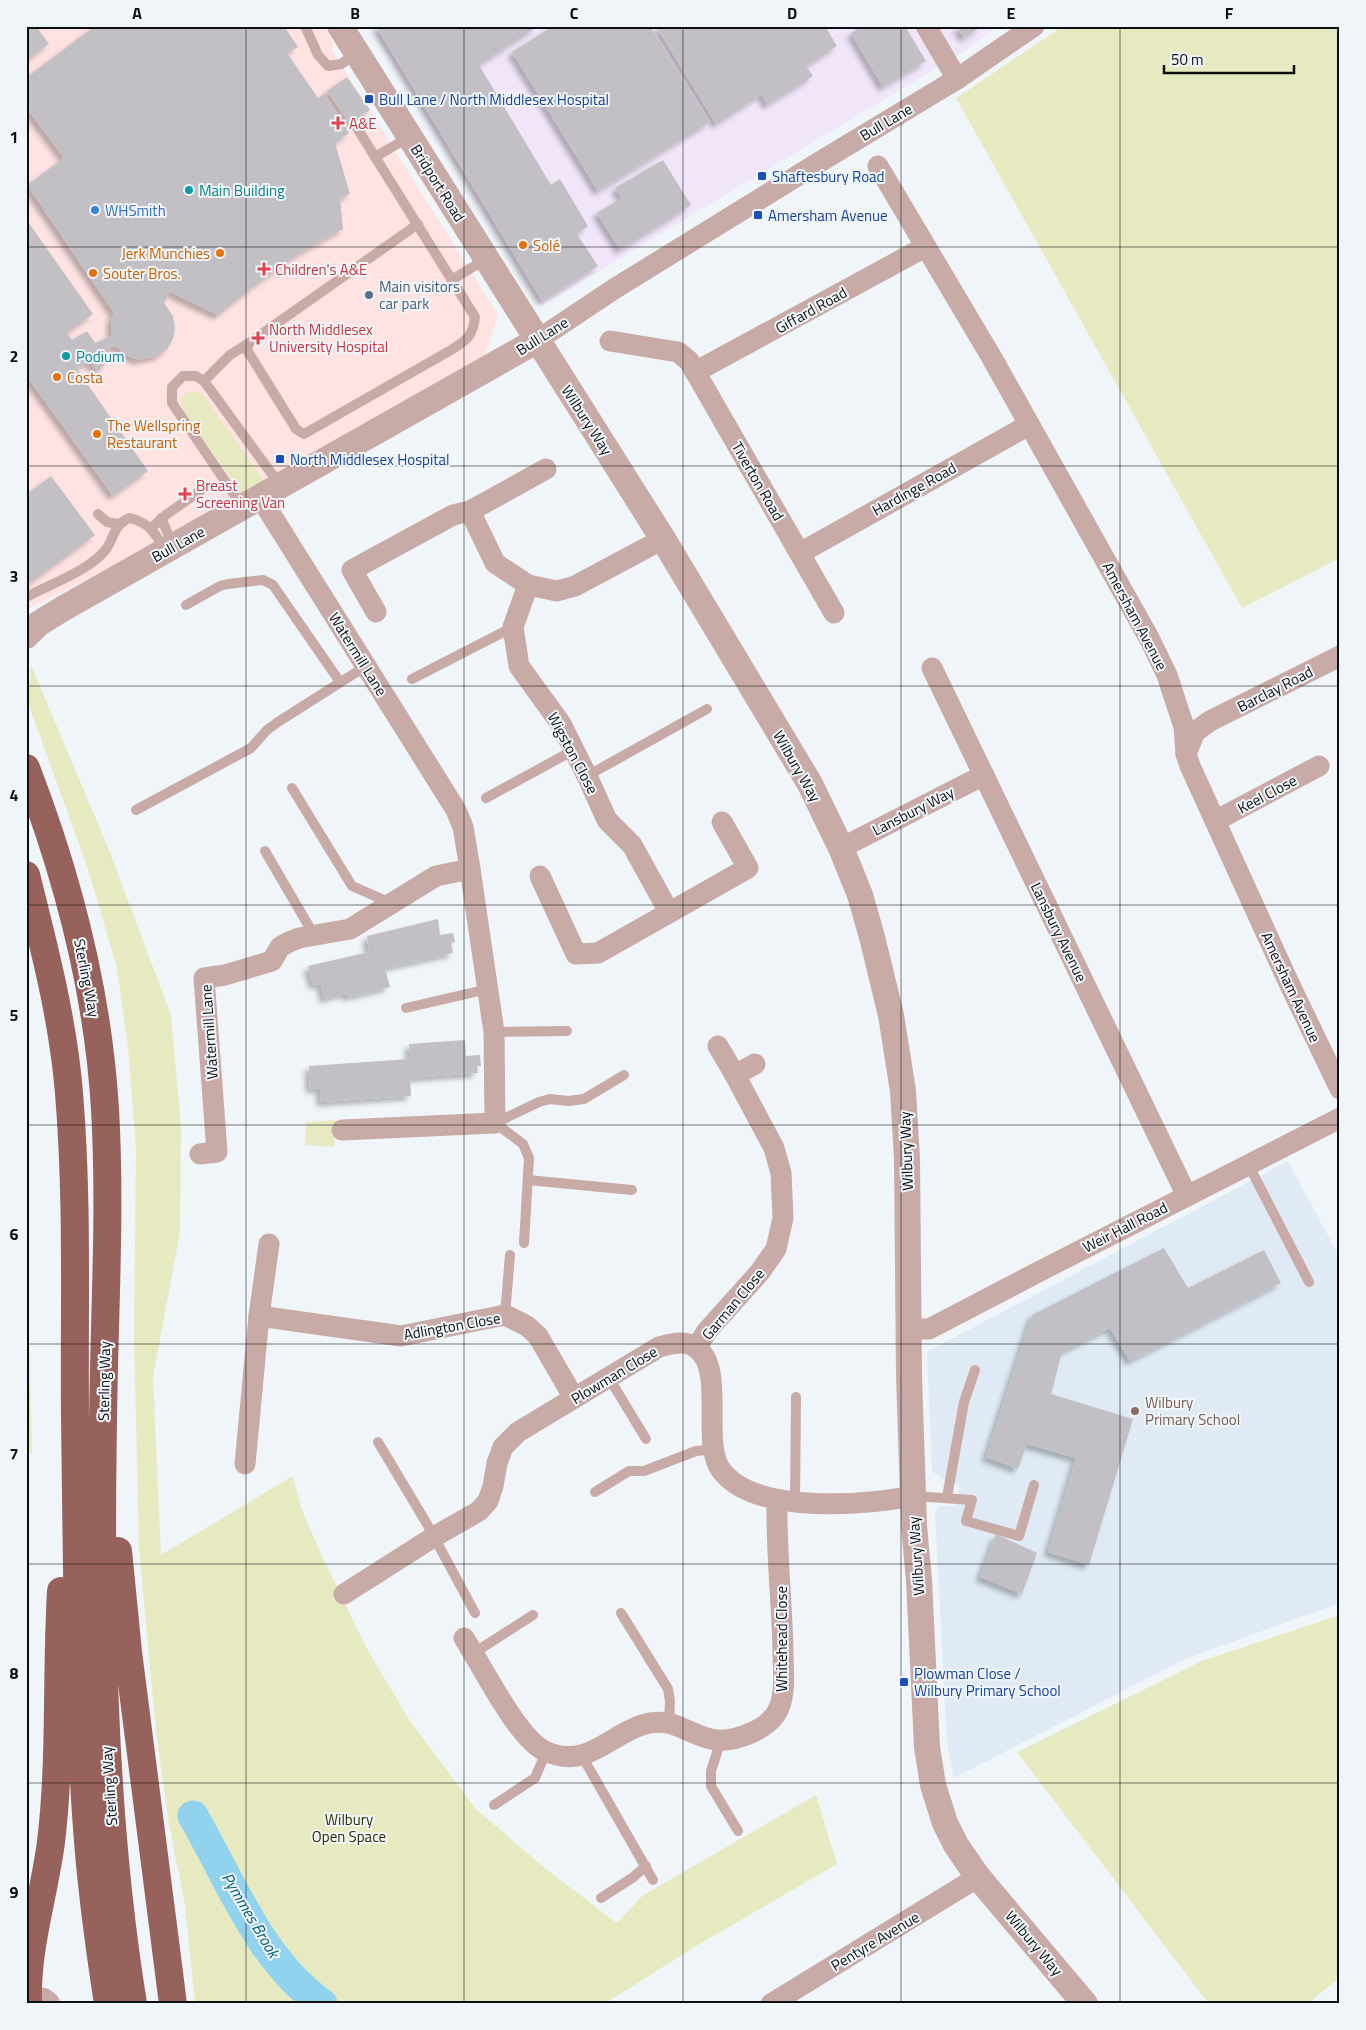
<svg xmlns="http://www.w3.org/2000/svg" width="1366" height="2030" viewBox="0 0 1366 2030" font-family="'Titillium Web',sans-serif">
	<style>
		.built { fill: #dfeaf4 }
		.industrial { fill: #f1e5f9 }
		.medical { fill: #fee3e2 }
		.green { fill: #e7eac1 }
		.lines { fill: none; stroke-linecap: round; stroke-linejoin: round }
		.river { stroke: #91d3ee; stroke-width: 31 }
		.building { fill: #c2c0c5; filter: url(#shadow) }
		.service { stroke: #c8aba7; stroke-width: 10 }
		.minor { stroke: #c8aba7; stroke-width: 21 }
		.tertiary { stroke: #c8aba7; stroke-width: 26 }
		.trunk { stroke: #98625c; stroke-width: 28 }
		.grid { fill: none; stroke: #0d0e10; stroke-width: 1; stroke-opacity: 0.55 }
		.transit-dot { fill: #1a4fb4; stroke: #f0f5f9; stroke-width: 2 }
		.health-dot { fill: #e0444e; stroke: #f0f5f9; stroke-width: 2 }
		.culture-dot { fill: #0f9aa8; stroke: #f0f5f9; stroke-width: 2 }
		.shop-dot { fill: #3f7fe0; stroke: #f0f5f9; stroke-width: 2 }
		.food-dot { fill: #e8710a; stroke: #f0f5f9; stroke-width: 2 }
		.service-dot { fill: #5c6f8a; stroke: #f0f5f9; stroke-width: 2 }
		.education-dot { fill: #8d6e63; stroke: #f0f5f9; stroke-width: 2 }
		.labels { text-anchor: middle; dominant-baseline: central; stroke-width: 4; stroke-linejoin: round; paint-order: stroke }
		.transit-label { font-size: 15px; fill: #164399; stroke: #f0f5f9; text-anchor: start }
		.street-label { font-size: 15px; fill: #0d0e10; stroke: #f0f5f9 }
		.health-label { font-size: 15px; fill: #be3a42; stroke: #f0f5f9; text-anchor: start }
		.culture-label { font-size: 15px; fill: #0d838f; stroke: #f0f5f9; text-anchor: start }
		.shop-label { font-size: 15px; fill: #366cbe; stroke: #f0f5f9; text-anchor: start }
		.food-label { font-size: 15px; fill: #c56008; stroke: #f0f5f9; text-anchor: start }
		.service-label { font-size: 15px; fill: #4e5e75; stroke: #f0f5f9; text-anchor: start }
		.education-label { font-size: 15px; fill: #785e54; stroke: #f0f5f9; text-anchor: start }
		.park-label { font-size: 15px; fill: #2e2f01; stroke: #f0f5f9 }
		.water-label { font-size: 16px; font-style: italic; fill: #015d78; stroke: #f0f5f9 }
		.neatline { fill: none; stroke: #0d0e10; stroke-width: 2 }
		.grid-label { font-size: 16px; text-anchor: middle; font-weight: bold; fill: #0d0e10 }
	</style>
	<defs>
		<filter id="shadow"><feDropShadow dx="-4.5" dy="4.5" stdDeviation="2.5" flood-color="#0004"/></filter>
	</defs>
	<rect width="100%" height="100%" fill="#f0f5f9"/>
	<polygon class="built" points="1288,1161 1340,1258 1340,1603 1185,1659 954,1778 947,1742 935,1512 939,1506 955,1506 960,1486 941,1478 932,1471 927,1352"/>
	<polygon class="industrial" points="371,26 1000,26 958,55 541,306"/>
	<polygon class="medical" points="26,26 323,26 334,43 332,50 498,315 483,361 143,551 26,610"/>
	<g class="green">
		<polygon points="1063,26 1340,26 1340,558 1242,608 956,98"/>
		<polygon points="197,391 204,396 262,478 263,486 242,493 183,412 181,399 187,392"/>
		<polygon points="31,665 109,850 171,1015 181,1127 180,1232 153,1377 161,1555 293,1476 301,1508 322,1556 367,1649 410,1721 476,1809 546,1869 617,1923 642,1896 816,1795 837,1864 698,1945 604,2004 195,2004 185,1905 169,1824 156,1732 139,1548 134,1334 136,1149 128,1047 117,968 88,869 28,703"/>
		<polygon points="336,1120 334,1147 305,1145 306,1122"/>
		<polygon points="26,1222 27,1247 32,1453 26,1453"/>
		<polygon points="1340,1615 1340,1977 1308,2004 1209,2004 1017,1752 1202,1661"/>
	</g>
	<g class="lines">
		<path class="river" d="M193 1816C231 1881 259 1959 322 2004"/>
	</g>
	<g class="building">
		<polygon points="26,26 36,26 49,44 26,61"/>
		<polygon points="95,26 284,26 298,47 287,53 318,98 324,94 349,133 335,143 350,194 340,199 343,229 300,253 254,286 218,315 170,292 164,303 173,316 175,328 173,339 167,349 158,356 139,360 128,356 115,346 101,351 108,361 98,371 88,361 77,369 148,471 113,496 26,375 26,219 93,314 67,333 72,340 87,331 95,343 111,336 111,320 114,313 27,185 64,158 26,107 26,78"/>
		<polygon points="376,26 538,26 479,65 551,185 560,179 588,226 577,234 598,266 542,301"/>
		<polygon points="553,26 650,26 710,122 598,191 512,52"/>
		<polygon points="656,26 825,26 837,46 806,66 813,76 767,105 762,94 716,124"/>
		<polygon points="863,26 905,26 926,61 883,87 851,33"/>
		<polygon points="957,26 982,26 964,38"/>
		<polygon points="347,77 370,110 350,124 327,91"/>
		<polygon points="663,160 691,205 620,250 597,213 622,198 615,188"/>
		<polygon points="51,476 95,535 26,586 26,495"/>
		<polygon points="438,919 440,935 453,933 455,942 451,943 453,953 385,968 390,987 348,997 346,993 324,999 321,984 313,985 308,966 369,952 367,936"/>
		<polygon points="465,1040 466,1056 480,1055 481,1066 477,1066 478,1073 410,1078 411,1096 321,1102 320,1088 310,1089 309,1066 410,1059 409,1044"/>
		<polygon points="1164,1248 1188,1288 1264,1250 1281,1283 1130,1361 1110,1328 1062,1352 1051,1394 1133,1419 1089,1565 1048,1552 1076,1458 1027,1444 1018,1469 986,1457 1032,1315"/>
		<polygon points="996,1534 1037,1553 1022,1594 980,1577"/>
	</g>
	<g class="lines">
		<g class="service">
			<polyline points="305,26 318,55 328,66 341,64 356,54"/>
			<path d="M357 128 475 317C473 336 467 340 451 350L304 434 296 429 247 350 249 343 418 224"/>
			<polyline points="375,157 409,137"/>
			<polyline points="453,279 486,259"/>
			<polyline points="204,381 230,355 249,343"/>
			<polyline points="242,506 172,403 172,387 183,376 196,376 204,381 280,485"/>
			<polyline points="98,514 107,522 118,524"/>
			<polyline points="161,518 173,545"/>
			<polyline points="151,528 167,514 200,491"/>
			<path d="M26 597C51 584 91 570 107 548 115 535 114 524 130 518 151 524 154 532 165 550"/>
			<polyline points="186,605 220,586 228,584 263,580 273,585 340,682"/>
			<polyline points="412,679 513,627"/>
			<polyline points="587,776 707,709"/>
			<polyline points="292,788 352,886 391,903"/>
			<polyline points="486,798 574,750"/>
			<polyline points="136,810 251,748 267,730 278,722 366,666"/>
			<polyline points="265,851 314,935"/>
			<polyline points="406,1008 488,989"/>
			<polyline points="494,1032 567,1031"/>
			<polyline points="1248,1164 1309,1282"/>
			<polyline points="528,1180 632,1190"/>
			<polyline points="524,1243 529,1158 523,1144 495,1123 539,1102 550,1099 568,1101 584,1099 624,1075"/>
			<polyline points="505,1315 510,1255"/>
			<polyline points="609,1378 646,1439"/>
			<polyline points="378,1442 427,1524 475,1613"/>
			<polyline points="595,1492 629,1471 644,1471 696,1451 714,1449"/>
			<polyline points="914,1496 972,1500 966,1521 1019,1536 1034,1485"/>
			<polyline points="947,1497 964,1402 975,1370"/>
			<polyline points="795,1502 796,1397"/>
			<polyline points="621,1613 668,1689 670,1701 669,1722"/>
			<polyline points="474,1653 533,1615"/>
			<polyline points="721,1740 711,1771 711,1786 738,1831"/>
			<polyline points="582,1756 653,1880"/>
			<polyline points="494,1805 535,1778 546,1752"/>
			<polyline points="601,1898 632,1878 646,1866"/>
		</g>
		<g class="minor">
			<polyline points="926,26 957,79"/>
			<polyline points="878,166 992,358 1149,638 1167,675 1184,727 1186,754 1190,766 1288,981 1340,1089"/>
			<polyline points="536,341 614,289 818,163 957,79 1034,26"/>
			<polyline points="610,341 678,352 689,361 834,613"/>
			<polyline points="695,372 925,247"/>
			<polyline points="470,511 495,563 528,585 557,591 575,586 663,539"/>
			<polyline points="800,553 1029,425"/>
			<polyline points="528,585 513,627 519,666 561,724 587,776 607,820 632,845 669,912"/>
			<polyline points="376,612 352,570 453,515 470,511 546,469"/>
			<polyline points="932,668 1187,1196"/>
			<polyline points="1186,754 1195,732 1210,721 1340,656"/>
			<polyline points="1215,821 1319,766"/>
			<polyline points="841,848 984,775"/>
			<polyline points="540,876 576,954 598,953 748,868 722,822"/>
			<polyline points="735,1075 755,1064"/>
			<polyline points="342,1130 495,1123 494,1032 470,869"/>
			<polyline points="200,1154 217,1152 204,978 225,975 272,961 280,947 289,942 299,938 350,929 436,876 470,869 463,827 456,810 260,497"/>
			<polyline points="259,1316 401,1336 505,1315 527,1326 538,1336 574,1398"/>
			<polyline points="909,1329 929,1329 1046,1268 1340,1118"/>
			<polyline points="696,1348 707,1331 760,1272 769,1259 776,1249 783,1218 781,1173 774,1148 735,1075 718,1046"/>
			<polyline points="245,1464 259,1316 269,1244"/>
			<path d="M344 1594 432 1538 479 1511 488 1501 493 1486 497 1463 503 1447 518 1432 659 1347C668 1345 679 1341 689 1344 730 1358 699 1440 721 1470 754 1515 865 1505 913 1496"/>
			<path d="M464 1638C482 1666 518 1739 545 1751 586 1770 608 1736 642 1725 670 1716 683 1731 707 1738 722 1743 737 1739 751 1733 762 1728 774 1720 779 1708 786 1691 783 1670 783 1652 782 1601 776 1551 777 1500"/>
			<polyline points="771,2004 978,1877"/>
		</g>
		<g class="tertiary">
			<polyline points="340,26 663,539 810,784 841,848 860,895 872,937 891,1015 903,1091 907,1159 909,1374 914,1526 919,1580 927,1747 933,1785 945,1823 956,1845 978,1877 1085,2004"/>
			<polyline points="26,636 38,624 64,608 536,341"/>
			<polyline points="26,1999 43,2001 47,2004"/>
		</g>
		<g class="trunk">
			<path d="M26 768C68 877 98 992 105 1109 111 1213 104 1318 103 1422 100 1616 102 1812 133 2004"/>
			<path d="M26 875C44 947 63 1019 69 1093 78 1201 74 1310 75 1418 77 1555 77 1692 87 1828 91 1887 99 1945 108 2004"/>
			<polyline points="118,1551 128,1652 173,2004"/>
			<path d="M28 2004C26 1948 44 1896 51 1842 61 1759 56 1675 61 1591"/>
		</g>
	</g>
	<path class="grid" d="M246 26V2004M464 26V2004M683 26V2004M901 26V2004M1120 26V2004M26 247H1340M26 466H1340M26 686H1340M26 905H1340M26 1125H1340M26 1344H1340M26 1564H1340M26 1783H1340"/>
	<g class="transit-dot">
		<rect x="364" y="94" width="10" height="10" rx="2.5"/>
		<rect x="757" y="171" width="10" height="10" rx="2.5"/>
		<rect x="753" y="210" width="10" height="10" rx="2.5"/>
		<rect x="275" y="454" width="10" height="10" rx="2.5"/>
		<rect x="899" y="1677" width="10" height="10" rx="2.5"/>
	</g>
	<g class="health-dot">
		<path d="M335.5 115.5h5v5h5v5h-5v5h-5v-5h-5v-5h5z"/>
		<path d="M261.5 261.5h5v5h5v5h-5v5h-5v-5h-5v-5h5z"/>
		<path d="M255.5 330.5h5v5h5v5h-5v5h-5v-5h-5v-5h5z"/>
		<path d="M182.5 486.5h5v5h5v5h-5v5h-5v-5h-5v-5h5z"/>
	</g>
	<g class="culture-dot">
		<circle cx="189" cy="190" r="5"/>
		<circle cx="66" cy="356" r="5"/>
	</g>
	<circle class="shop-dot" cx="95" cy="210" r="5"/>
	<g class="food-dot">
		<circle cx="523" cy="245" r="5"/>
		<circle cx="220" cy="253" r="5"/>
		<circle cx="93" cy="273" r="5"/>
		<circle cx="57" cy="377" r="5"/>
		<circle cx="97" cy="434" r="5"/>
	</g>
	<circle class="service-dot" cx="369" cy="295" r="5"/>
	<circle class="education-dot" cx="1135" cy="1411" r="5"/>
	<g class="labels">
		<g class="transit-label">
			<text x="379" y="99">Bull Lane / North Middlesex Hospital</text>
			<text x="772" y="176">Shaftesbury Road</text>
			<text x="768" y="215">Amersham Avenue</text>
			<text x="290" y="459">North Middlesex Hospital</text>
			<text x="914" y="1673">Plowman Close /<tspan x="914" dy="17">Wilbury Primary School</tspan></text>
		</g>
		<g class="street-label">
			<text transform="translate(886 122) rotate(-31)">Bull Lane</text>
			<text transform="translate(438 183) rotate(58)">Bridport Road</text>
			<text transform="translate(811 310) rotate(-29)">Giffard Road</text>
			<text transform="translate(542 336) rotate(-32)">Bull Lane</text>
			<text transform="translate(587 420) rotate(57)">Wilbury Way</text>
			<text transform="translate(758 481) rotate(60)">Tiverton Road</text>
			<text transform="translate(914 489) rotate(-29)">Hardinge Road</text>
			<text transform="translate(178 544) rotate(-29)">Bull Lane</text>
			<text transform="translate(1135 616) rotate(62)">Amersham Avenue</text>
			<text transform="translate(358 654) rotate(58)">Watermill Lane</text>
			<text transform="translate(1275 689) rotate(-27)">Barclay Road</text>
			<text transform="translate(573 753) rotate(62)">Wigston Close</text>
			<text transform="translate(797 766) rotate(60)">Wilbury Way</text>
			<text transform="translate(1267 794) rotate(-28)">Keel Close</text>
			<text transform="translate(913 811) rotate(-27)">Lansbury Way</text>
			<text transform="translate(1059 932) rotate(64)">Lansbury Avenue</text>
			<text transform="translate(87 978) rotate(79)">Sterling Way</text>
			<text transform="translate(1291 987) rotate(65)">Amersham Avenue</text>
			<text transform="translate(209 1032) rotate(-94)">Watermill Lane</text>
			<text transform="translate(906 1151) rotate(-92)">Wilbury Way</text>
			<text transform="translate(1125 1227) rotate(-27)">Weir Hall Road</text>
			<text transform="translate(733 1304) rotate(-50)">Garman Close</text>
			<text transform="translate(452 1326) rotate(-10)">Adlington Close</text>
			<text transform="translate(614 1375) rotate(-31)">Plowman Close</text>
			<text transform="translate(104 1381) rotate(-89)">Sterling Way</text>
			<text transform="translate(916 1556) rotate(-94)">Wilbury Way</text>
			<text transform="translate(781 1639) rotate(-90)">Whitehead Close</text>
			<text transform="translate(109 1786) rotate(-94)">Sterling Way</text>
			<text transform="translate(875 1941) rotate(-31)">Pentyre Avenue</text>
			<text transform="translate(1034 1943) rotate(50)">Wilbury Way</text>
		</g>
		<g class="health-label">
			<text x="349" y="123">A&amp;E</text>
			<text x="275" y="269">Children's A&amp;E</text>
			<text x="269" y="329">North Middlesex<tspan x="269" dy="17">University Hospital</tspan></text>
			<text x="196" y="485">Breast<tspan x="196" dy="17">Screening Van</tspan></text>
		</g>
		<g class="culture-label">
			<text x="199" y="190">Main Building</text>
			<text x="76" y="356">Podium</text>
		</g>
		<g class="shop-label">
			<text x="105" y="210">WHSmith</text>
		</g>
		<g class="food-label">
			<text x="533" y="245">Solé</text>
			<text x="210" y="253" text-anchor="end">Jerk Munchies</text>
			<text x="103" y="273">Souter Bros.</text>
			<text x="67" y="377">Costa</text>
			<text x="107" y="425">The Wellspring<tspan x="107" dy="17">Restaurant</tspan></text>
		</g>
		<g class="service-label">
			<text x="379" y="286">Main visitors<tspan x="379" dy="17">car park</tspan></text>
		</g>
		<g class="education-label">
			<text x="1145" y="1402">Wilbury<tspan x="1145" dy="17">Primary School</tspan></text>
		</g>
		<g class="park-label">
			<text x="349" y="1819">Wilbury<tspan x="349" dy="17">Open Space</tspan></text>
		</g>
		<g class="water-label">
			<text transform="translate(251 1915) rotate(59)">Pymmes Brook</text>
		</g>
	</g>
	<rect width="1366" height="2030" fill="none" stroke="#f0f5f9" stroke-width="55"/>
	<path d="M1164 65v8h130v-8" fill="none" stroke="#0d0e10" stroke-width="2.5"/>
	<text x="1171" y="65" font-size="15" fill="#0d0e10" stroke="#f0f5f9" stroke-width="4" paint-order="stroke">50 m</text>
	<rect x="28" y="28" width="1310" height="1974" class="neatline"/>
	<g class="grid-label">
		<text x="137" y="19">A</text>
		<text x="355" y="19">B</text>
		<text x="574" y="19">C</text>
		<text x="792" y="19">D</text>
		<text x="1011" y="19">E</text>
		<text x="1229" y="19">F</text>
		<text x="14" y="143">1</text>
		<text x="14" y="362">2</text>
		<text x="14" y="582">3</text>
		<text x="14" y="801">4</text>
		<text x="14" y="1021">5</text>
		<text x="14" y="1240">6</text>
		<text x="14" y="1460">7</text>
		<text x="14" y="1679">8</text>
		<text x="14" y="1898">9</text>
	</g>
</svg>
